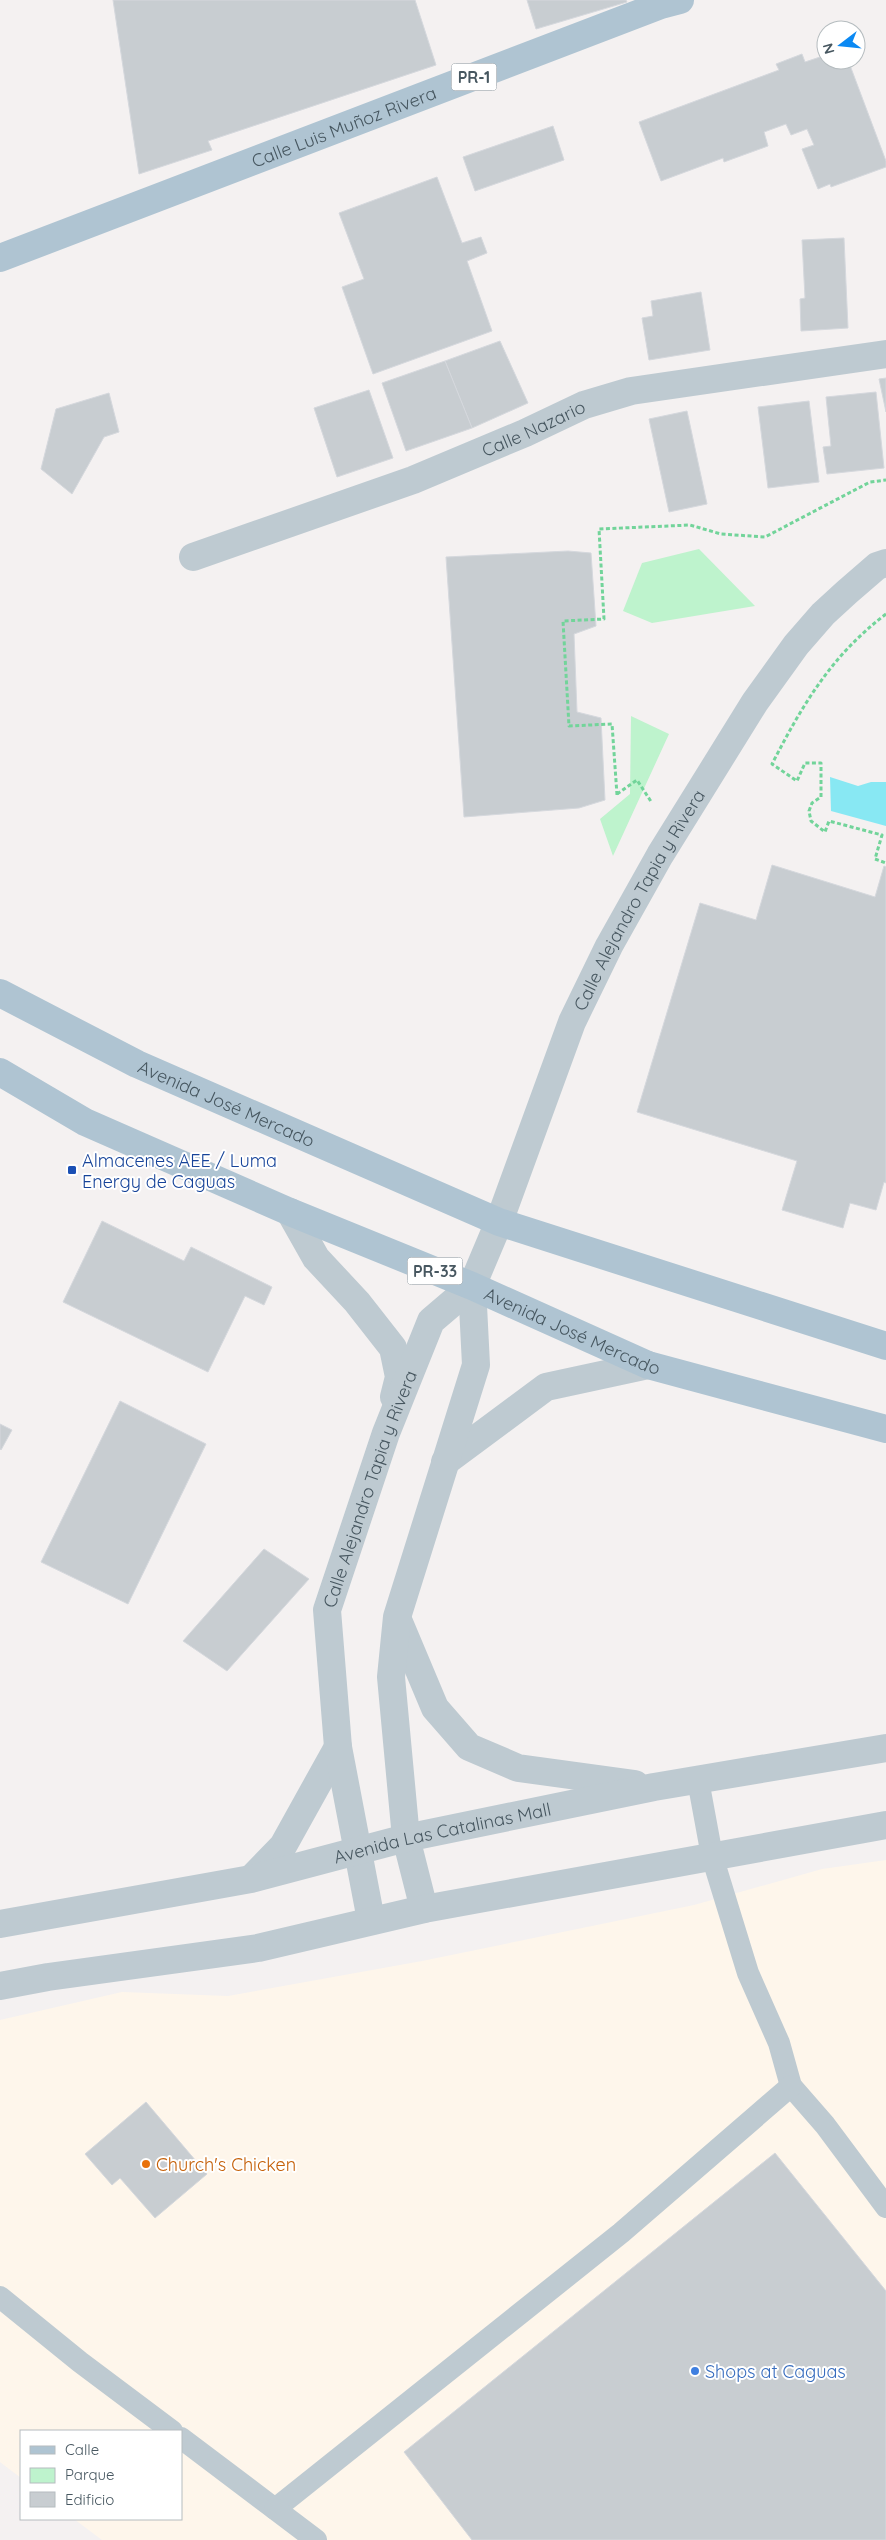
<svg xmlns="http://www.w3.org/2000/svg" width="886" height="2540" viewBox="0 0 886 2540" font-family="Quicksand,sans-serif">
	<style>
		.commercial { fill: #fef6eb }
		.green { fill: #bef3cd }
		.water { fill: #88e8f3 }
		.building { fill: #c8cdd1; stroke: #d5d8dd }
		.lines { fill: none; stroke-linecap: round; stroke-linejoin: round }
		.path { stroke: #72d49a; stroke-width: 3; stroke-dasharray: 4 2.5; stroke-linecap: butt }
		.lane { stroke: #becad1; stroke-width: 22 }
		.street { stroke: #becad1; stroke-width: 28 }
		.primary { stroke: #afc4d2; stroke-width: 28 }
		.transit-dot { fill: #1a4fb4; stroke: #fff; stroke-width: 2 }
		.food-dot { fill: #e8710a; stroke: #fff; stroke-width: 2 }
		.shop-dot { fill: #3f7fe0; stroke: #fff; stroke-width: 2 }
		.labels { text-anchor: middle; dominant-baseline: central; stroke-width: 4; stroke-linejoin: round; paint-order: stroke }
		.shield { fill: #fff; stroke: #7e8990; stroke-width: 1 }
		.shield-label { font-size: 16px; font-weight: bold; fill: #475760 }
		.street-label { font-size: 18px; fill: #475760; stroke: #fff }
		.transit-label { font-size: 18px; fill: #164399; stroke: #fff; text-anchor: start }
		.food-label { font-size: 18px; fill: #c56008; stroke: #fff; text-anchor: start }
		.shop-label { font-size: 18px; fill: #366cbe; stroke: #fff; text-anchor: start }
	</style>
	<rect width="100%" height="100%" fill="#f4f1f1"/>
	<polygon class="commercial" points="886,1860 886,2540 102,2540 74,2519 181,2519 181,2431 21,2431 21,2478 0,2462 0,2020 122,1992 228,1996 422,1961 694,1905 822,1869"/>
	<g class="green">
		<polygon points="699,549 755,606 652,623 623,611 642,563"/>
		<polygon points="631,716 669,734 613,856 600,819 630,794"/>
	</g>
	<polygon class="water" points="830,777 858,786 871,782 886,782 886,826 831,811"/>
	<g class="building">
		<polygon points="113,0 415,0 436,65 208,141 212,150 139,174"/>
		<polygon points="527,0 626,0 627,2 536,29"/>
		<polygon points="802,54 805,62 826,55 826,60 848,60 886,161 886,167 831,187 830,184 818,189 802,149 814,145 807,129 791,135 786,124 764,132 768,146 724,162 723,158 661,181 639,122 779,70 776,64"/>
		<polygon points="553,126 564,160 475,191 463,157"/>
		<polygon points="437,177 462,243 481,237 487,253 467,261 492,331 373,374 342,287 364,279 339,213"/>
		<polygon points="844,238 848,328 801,331 800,299 805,298 802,240"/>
		<polygon points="701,292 710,350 649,360 642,318 653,316 651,301"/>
		<polygon points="500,341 528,403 472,428 445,361"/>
		<polygon points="445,361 472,428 406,451 382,383"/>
		<polygon points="886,378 886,412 879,379"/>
		<polygon points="369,390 393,458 337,477 314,408"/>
		<polygon points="876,392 884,468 827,474 823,447 831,446 826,397"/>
		<polygon points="109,393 119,432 104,437 72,494 41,469 56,409"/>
		<polygon points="809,401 819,482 768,488 758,407"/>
		<polygon points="687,411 707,504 669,512 649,419"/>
		<polygon points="568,551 591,553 596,626 574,634 577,712 601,718 605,800 579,808 464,817 446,557"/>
		<polygon points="772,865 875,897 884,866 886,867 886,1183 884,1182 876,1210 850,1203 843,1228 782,1210 797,1161 637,1112 700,903 756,920"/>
		<polygon points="102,1221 184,1261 191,1247 272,1287 264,1305 245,1296 208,1372 63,1302"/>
		<polygon points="120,1401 206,1444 128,1604 41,1562"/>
		<polygon points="0,1424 12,1430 1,1450 0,1449"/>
		<polygon points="264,1549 309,1579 227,1671 183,1641"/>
		<polygon points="146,2102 207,2174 155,2218 120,2178 112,2185 85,2154"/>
		<polygon points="775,2153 886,2291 886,2540 472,2540 404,2452"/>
	</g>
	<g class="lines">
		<g class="path">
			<path d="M886 614C831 656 803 704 772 764L797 781 805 763H821V797L812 803 809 811 811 821 825 832 829 821 882 835 875 859 886 863"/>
			<polyline points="617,794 637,780 652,803"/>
			<polyline points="617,795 612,724 569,726 563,621 604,619 599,529 690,525 721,534 765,537 870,482 886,480"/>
		</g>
		<g class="lane">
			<polyline points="698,1780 712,1856 748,1973 779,2043 791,2086 825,2125 886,2207"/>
			<polyline points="0,2297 80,2362 172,2431"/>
			<polyline points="181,2438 275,2509 621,2233 791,2086"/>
			<polyline points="275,2509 316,2540"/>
		</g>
		<g class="street">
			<path id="s1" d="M193 557 413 480 525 433 584 405 631 391 886 354"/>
			<polyline points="290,1212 316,1258 357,1302 393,1348 399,1377 394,1397"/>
			<polyline points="445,1462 546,1387 648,1365"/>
			<polyline points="398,1620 435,1708 469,1747 518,1768 635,1784"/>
			<polyline points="252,1878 283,1846 338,1747"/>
			<path id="s2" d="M424 1909 406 1838 391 1677 397 1617 476 1365 472 1286 499 1222 572 1022 609 946 660 855 755 702 796 645 823 614 847 592 877 566 886 563"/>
			<path id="s3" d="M371 1920 338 1747 327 1610 386 1433 431 1321 472 1286"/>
			<path id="s4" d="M0 1924 251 1879 406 1838 654 1787 886 1748"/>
			<polyline points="0,1986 48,1977 258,1948 424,1909 886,1825"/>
		</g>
		<g class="primary">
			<path id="s5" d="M0 258 661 5 680 0"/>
			<path id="s6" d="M0 993 137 1064 499 1222 886 1346"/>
			<path id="s7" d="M0 1072 85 1122 290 1212 472 1286 648 1365 886 1429"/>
		</g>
	</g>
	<rect class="transit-dot" x="67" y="1165" width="10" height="10" rx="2.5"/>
	<circle class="food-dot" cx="146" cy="2164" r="5"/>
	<circle class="shop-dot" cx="695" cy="2371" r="5"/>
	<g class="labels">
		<g class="shield">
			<rect x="451.5" y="63.5" width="45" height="27" rx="4"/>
			<rect x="407.5" y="1257.5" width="55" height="27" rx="4"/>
		</g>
		<g class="shield-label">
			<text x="474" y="77">PR-1</text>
			<text x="435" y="1271">PR-33</text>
		</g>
		<g class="street-label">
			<text stroke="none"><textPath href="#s5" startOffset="368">Calle Luis Muñoz Rivera</textPath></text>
			<text stroke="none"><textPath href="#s1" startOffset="364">Calle Nazario</textPath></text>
			<text stroke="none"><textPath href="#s2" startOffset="1060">Calle Alejandro Tapia y Rivera</textPath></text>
			<text stroke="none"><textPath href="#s6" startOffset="252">Avenida José Mercado</textPath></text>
			<text stroke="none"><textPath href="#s7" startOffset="629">Avenida José Mercado</textPath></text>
			<text stroke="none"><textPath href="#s3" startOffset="442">Calle Alejandro Tapia y Rivera</textPath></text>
			<text stroke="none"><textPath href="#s4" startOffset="452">Avenida Las Catalinas Mall</textPath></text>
		</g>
		<g class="transit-label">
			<text x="82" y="1160">Almacenes AEE / Luma<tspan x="82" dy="21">Energy de Caguas</tspan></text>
		</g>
		<g class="food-label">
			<text x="156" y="2164">Church's Chicken</text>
		</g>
		<g class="shop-label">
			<text x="705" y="2371">Shops at Caguas</text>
		</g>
	</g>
	<rect x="20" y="2430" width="162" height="90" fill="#ffffff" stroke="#b5bcbf"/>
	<rect x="30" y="2446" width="25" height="8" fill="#afc4d2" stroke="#b5bcbf"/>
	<text x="65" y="2455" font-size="15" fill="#475760">Calle</text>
	<rect x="30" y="2468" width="25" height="15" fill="#bef3cd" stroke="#b5bcbf"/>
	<text x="65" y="2480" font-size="15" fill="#475760">Parque</text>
	<rect x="30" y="2492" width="25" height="15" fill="#c8cdd1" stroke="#b5bcbf"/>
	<text x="65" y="2505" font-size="15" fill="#475760">Edificio</text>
	<g transform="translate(841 45) rotate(254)"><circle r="24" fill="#ffffff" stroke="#b5bcbf"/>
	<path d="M0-4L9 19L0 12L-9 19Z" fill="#0b89f3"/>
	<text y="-8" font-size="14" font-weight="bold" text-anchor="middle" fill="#475760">N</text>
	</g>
</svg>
